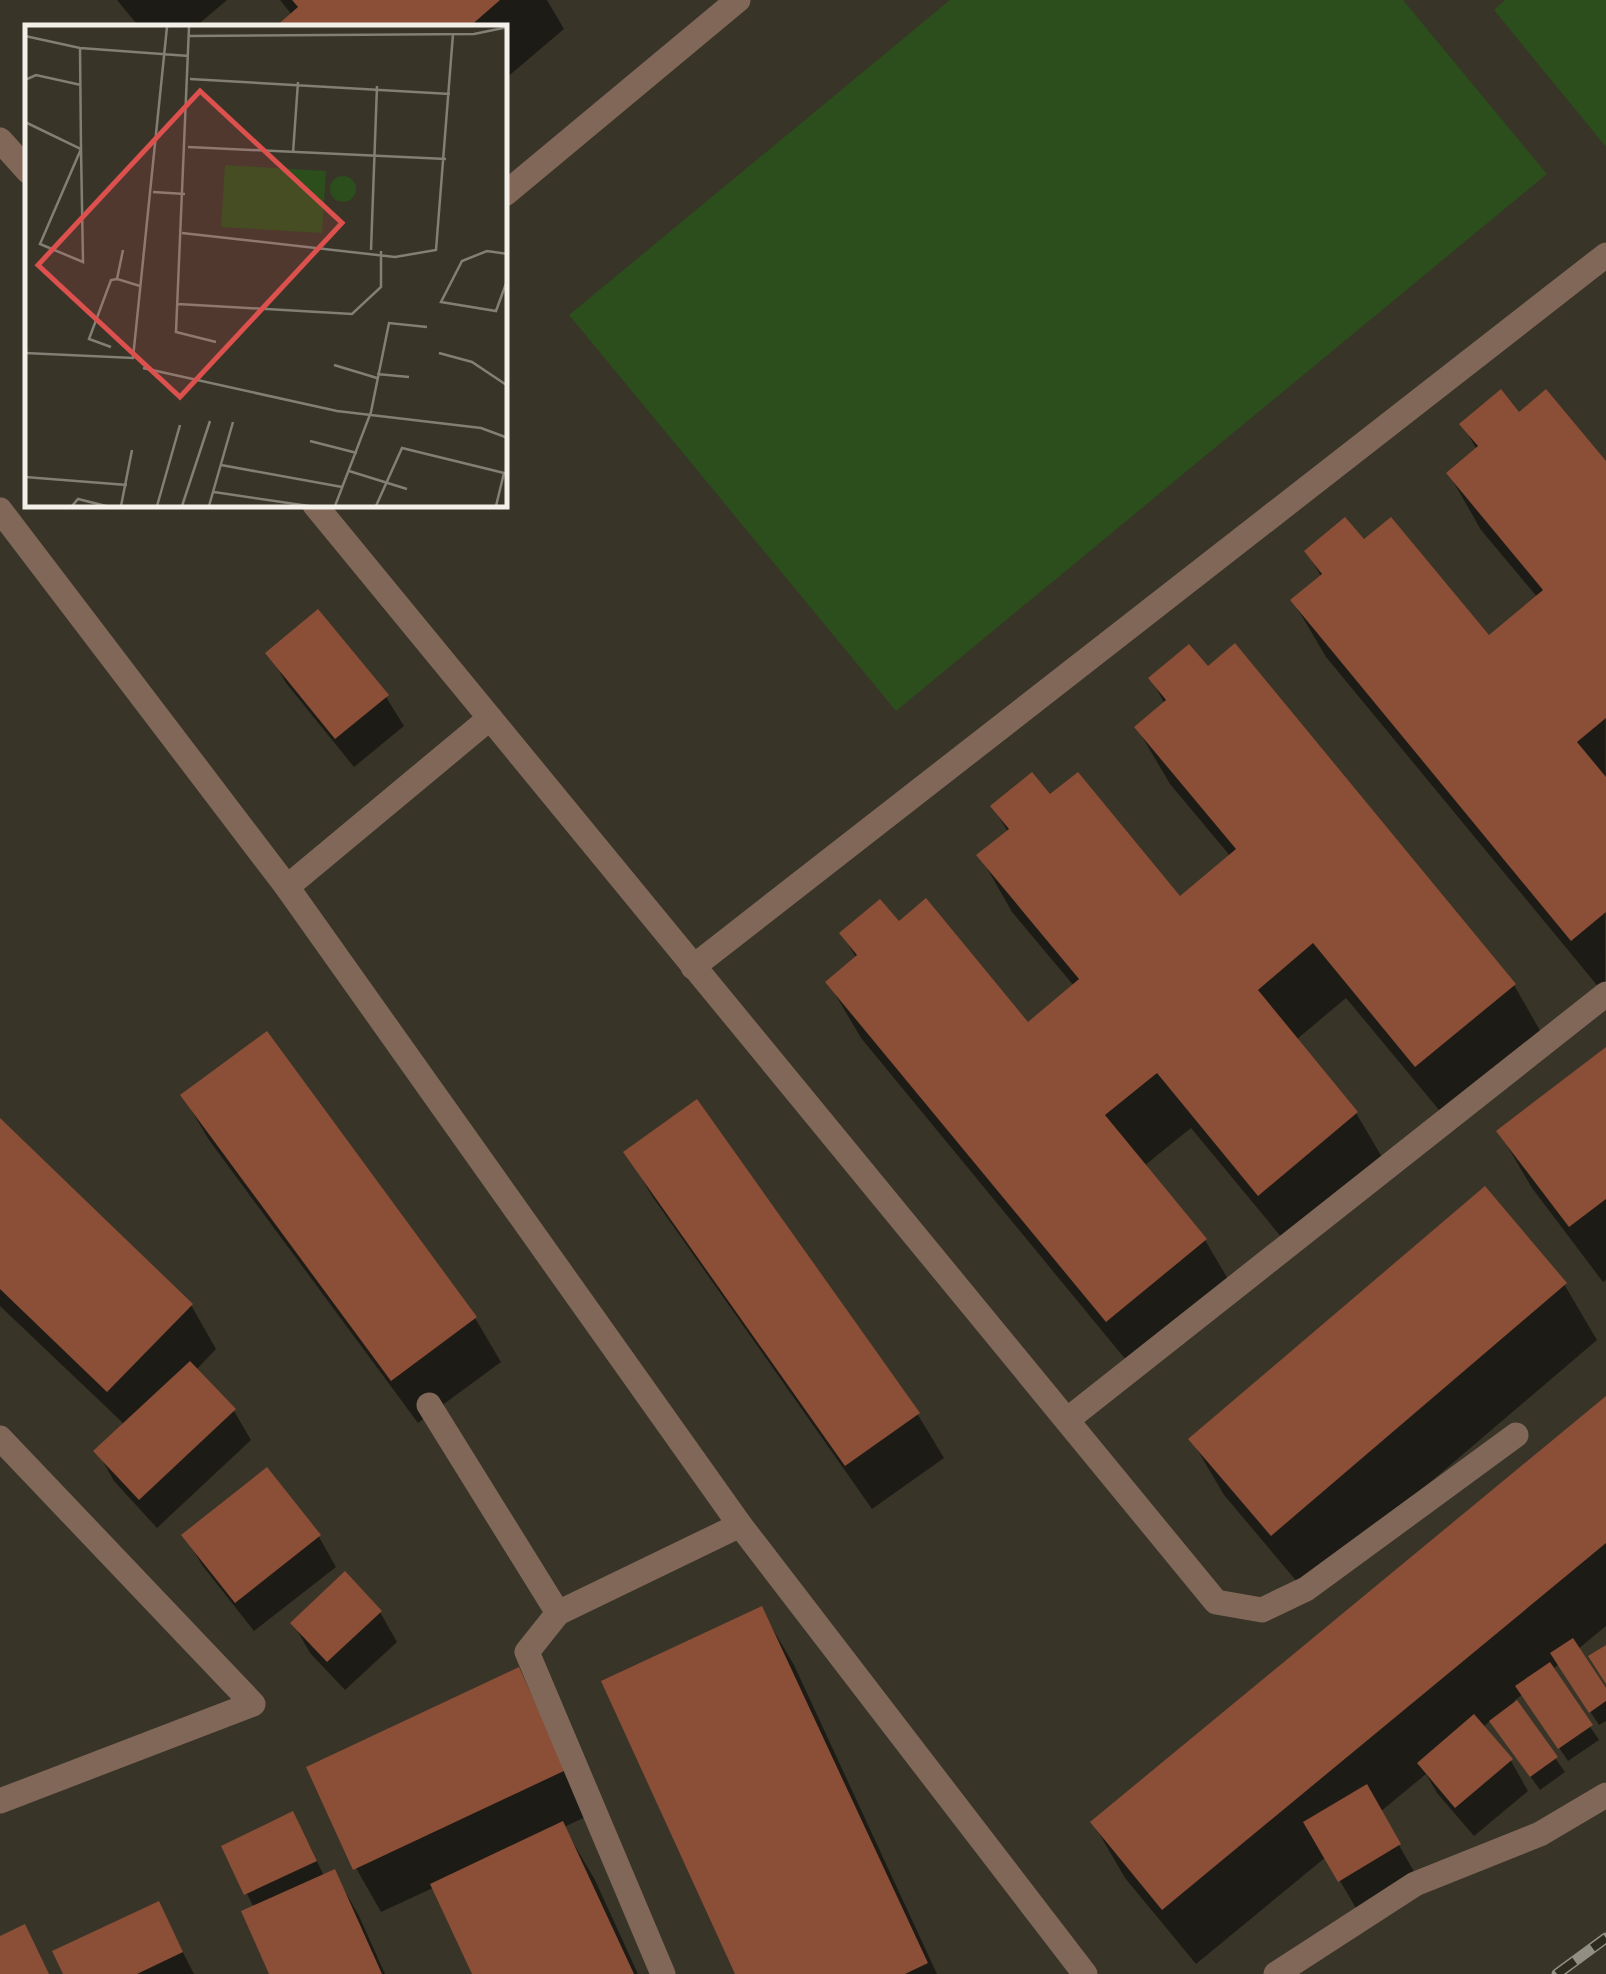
<svg xmlns="http://www.w3.org/2000/svg" width="1606" height="1974" viewBox="0 0 1606 1974" font-family="'Public Sans',sans-serif">
	<style>
		.green { fill: #2c4d1c }
		.shadow { fill: #0007 }
		.building { fill: #8b4e37 }
		.lines { fill: none; stroke-linecap: round; stroke-linejoin: round }
		.service { stroke: #816758; stroke-width: 25 }
		.minor { stroke: #816758; stroke-width: 25 }
		.rail-casing { stroke: #918e83; stroke-width: 11 }
		.rail { stroke: #2d2a1e; stroke-width: 8; stroke-dasharray: 22; stroke-linecap: butt }
		.inset-road { fill: none; stroke: #827f75; stroke-width: 2.5 }
		.view { fill: #dc504e; fill-opacity: 0.15; stroke: #dc504e; stroke-width: 5 }
		.inset-edge { fill: none; stroke: #f2f0e8; stroke-width: 5 }
	</style>
	<rect width="100%" height="100%" fill="#383428"/>
	<g class="green">
		<polygon points="950,0 1403,0 1547,174 896,711 569,315"/>
		<polygon points="1505,0 1606,0 1606,147 1494,10"/>
	</g>
	<g class="shadow">
		<polygon points="117,0 227,0 194,28 140,28"/>
		<polygon points="280,0 547,0 564,29 505,79 505,28 278,28 292,15"/>
		<polygon points="1519,415 1606,465 1605,995 1326,657 1293,601 1322,578 1307,552 1363,543 1489,638 1538,598 1481,530 1449,474 1477,450 1463,425"/>
		<polygon points="269,653 386,697 404,726 354,767 286,683"/>
		<polygon points="1151,679 1514,985 1546,1041 1449,1122 1346,998 1296,1040 1356,1113 1389,1169 1292,1250 1191,1128 1144,1166 1205,1240 1238,1296 1140,1377 861,1038 828,982 857,959 842,934 899,925 1027,1025 1074,986 1012,912 980,856 1008,832 993,807 1050,797 1179,899 1231,857 1170,784 1137,728 1165,704"/>
		<polygon points="266,1035 475,1318 501,1362 418,1423 209,1140 183,1096"/>
		<polygon points="1606,1050 1606,1280 1603,1282 1532,1188 1499,1132"/>
		<polygon points="697,1102 918,1415 944,1458 872,1509 652,1196 627,1153"/>
		<polygon points="0,1121 191,1305 216,1349 196,1370 234,1411 251,1440 157,1528 114,1481 97,1451 125,1425 0,1306"/>
		<polygon points="1564,1284 1597,1340 1304,1590 1224,1495 1191,1439"/>
		<polygon points="1606,1399 1606,1626 1577,1650 1606,1693 1606,1721 1599,1725 1559,1664 1552,1670 1599,1740 1568,1761 1523,1694 1514,1701 1565,1772 1540,1790 1491,1720 1482,1728 1511,1761 1528,1791 1474,1836 1437,1793 1426,1774 1380,1812 1416,1875 1357,1910 1326,1857 1196,1964 1125,1878 1093,1823"/>
		<polygon points="267,1471 319,1537 336,1567 254,1631 202,1565 185,1536"/>
		<polygon points="761,1609 794,1665 937,1974 738,1974"/>
		<polygon points="380,1612 397,1642 345,1690 310,1653 293,1623"/>
		<polygon points="518,1670 590,1815 564,1827 595,1880 638,1974 475,1974 435,1887 381,1912 356,1868"/>
		<polygon points="309,1844 324,1876 334,1872 359,1916 385,1974 272,1974 254,1908 224,1847"/>
		<polygon points="158,1904 194,1974 65,1974"/>
	</g>
	<g class="building">
		<polygon points="292,0 500,0 468,28 274,28 298,7"/>
		<polygon points="1501,389 1519,412 1546,389 1606,461 1606,718 1577,742 1606,777 1606,912 1571,941 1290,600 1322,574 1304,551 1345,517 1364,539 1391,517 1489,635 1543,590 1446,473 1478,446 1459,424"/>
		<polygon points="318,609 389,695 335,739 265,653"/>
		<polygon points="1235,643 1516,984 1415,1067 1313,943 1258,990 1358,1112 1258,1196 1157,1073 1105,1115 1207,1239 1106,1322 825,982 857,955 839,933 880,899 899,921 926,898 1028,1022 1079,979 976,855 1009,829 990,806 1032,772 1050,794 1078,772 1180,896 1236,849 1134,727 1166,700 1148,678 1189,644 1208,666"/>
		<polygon points="267,1031 477,1317 391,1381 180,1095"/>
		<polygon points="1606,1047 1606,1199 1569,1227 1496,1131"/>
		<polygon points="697,1099 920,1413 845,1466 623,1152"/>
		<polygon points="0,1118 193,1304 107,1392 0,1289"/>
		<polygon points="1485,1186 1567,1283 1271,1536 1188,1439"/>
		<polygon points="190,1361 236,1409 139,1500 93,1451"/>
		<polygon points="1606,1396 1606,1543 1162,1910 1090,1822"/>
		<polygon points="267,1467 321,1535 235,1603 181,1535"/>
		<polygon points="345,1571 382,1611 327,1662 290,1623"/>
		<polygon points="762,1606 928,1963 905,1974 735,1974 601,1681"/>
		<polygon points="1573,1638 1606,1688 1606,1701 1589,1713 1550,1653"/>
		<polygon points="1606,1645 1606,1684 1588,1656"/>
		<polygon points="1550,1662 1593,1725 1558,1749 1515,1686"/>
		<polygon points="519,1667 566,1770 353,1870 306,1767"/>
		<polygon points="1517,1700 1558,1757 1530,1777 1489,1721"/>
		<polygon points="1474,1714 1513,1759 1455,1808 1417,1763"/>
		<polygon points="1367,1784 1401,1844 1338,1882 1303,1822"/>
		<polygon points="293,1811 317,1861 244,1895 221,1846"/>
		<polygon points="563,1821 634,1974 472,1974 430,1884"/>
		<polygon points="335,1869 382,1974 269,1974 241,1911"/>
		<polygon points="159,1901 183,1952 137,1974 63,1974 52,1951"/>
		<polygon points="25,1924 49,1974 0,1974 0,1936"/>
	</g>
	<g class="lines">
		<g class="service">
			<polyline points="0,140 28,171"/>
			<polyline points="505,194 738,0"/>
			<polyline points="315,505 1216,1602 1262,1610 1306,1589 1516,1435"/>
			<polyline points="0,510 287,887 740,1525 1085,1974"/>
			<polyline points="287,887 490,718"/>
			<polyline points="693,967 1606,255"/>
			<polyline points="429,1405 558,1613 740,1525"/>
			<polyline points="1067,1420 1606,994"/>
			<polyline points="0,1438 253,1704 0,1801"/>
			<polyline points="558,1613 527,1652 663,1974"/>
		</g>
		<polyline class="minor" points="1276,1974 1415,1884 1540,1834 1606,1795"/>
		<defs>
			<polyline id="rail" points="1557,1974 1606,1938"/>
		</defs>
		<use href="#rail" class="rail-casing"/>
		<use href="#rail" class="rail"/>
	</g>
	<g transform="translate(25 25)">
		<rect width="482" height="482" fill="#383428"/>
		<path d="M200 140 301 146 297 208 196 202ZM305 164a13 13 0 1 1 26 0a13 13 0 1 1-26 0Z" fill="#2c4d1c"/>
		<path class="inset-road" d="M164 2 151 307 191 317M0 11 55 23 164 31M164 11 449 9 483 2M165 54 425 69M0 55 11 50 56 60M0 97 56 124 15 219 58 237 56 124 55 23M163 122 421 134M268 128 273 57M128 167 160 169M157 208 370 232 411 225 428 9M98 225 92 254 115 261M346 225 352 61M483 229 462 226 437 236 416 277 471 286 483 253M153 279 327 289 356 262V226M86 322 64 314 86 255 92 254M0 328 108 333 142 2M414 328 447 337 483 361M309 340 352 353M118 343 312 386 456 403 483 413M352 349 384 352M285 416 332 428M196 440 317 462M324 446 382 464M0 452 102 460M189 467 284 481M47 481 53 474 81 481M96 481 107 425M132 481 155 400M157 481 185 396M184 481 208 397M310 481 346 387 364 298 402 302M351 481 377 423 479 448 471 481"/>
		<path class="view" d="M175 66 317 198 155 372 13 240Z"/>
		<rect width="482" height="482" class="inset-edge"/>
	</g>
</svg>
